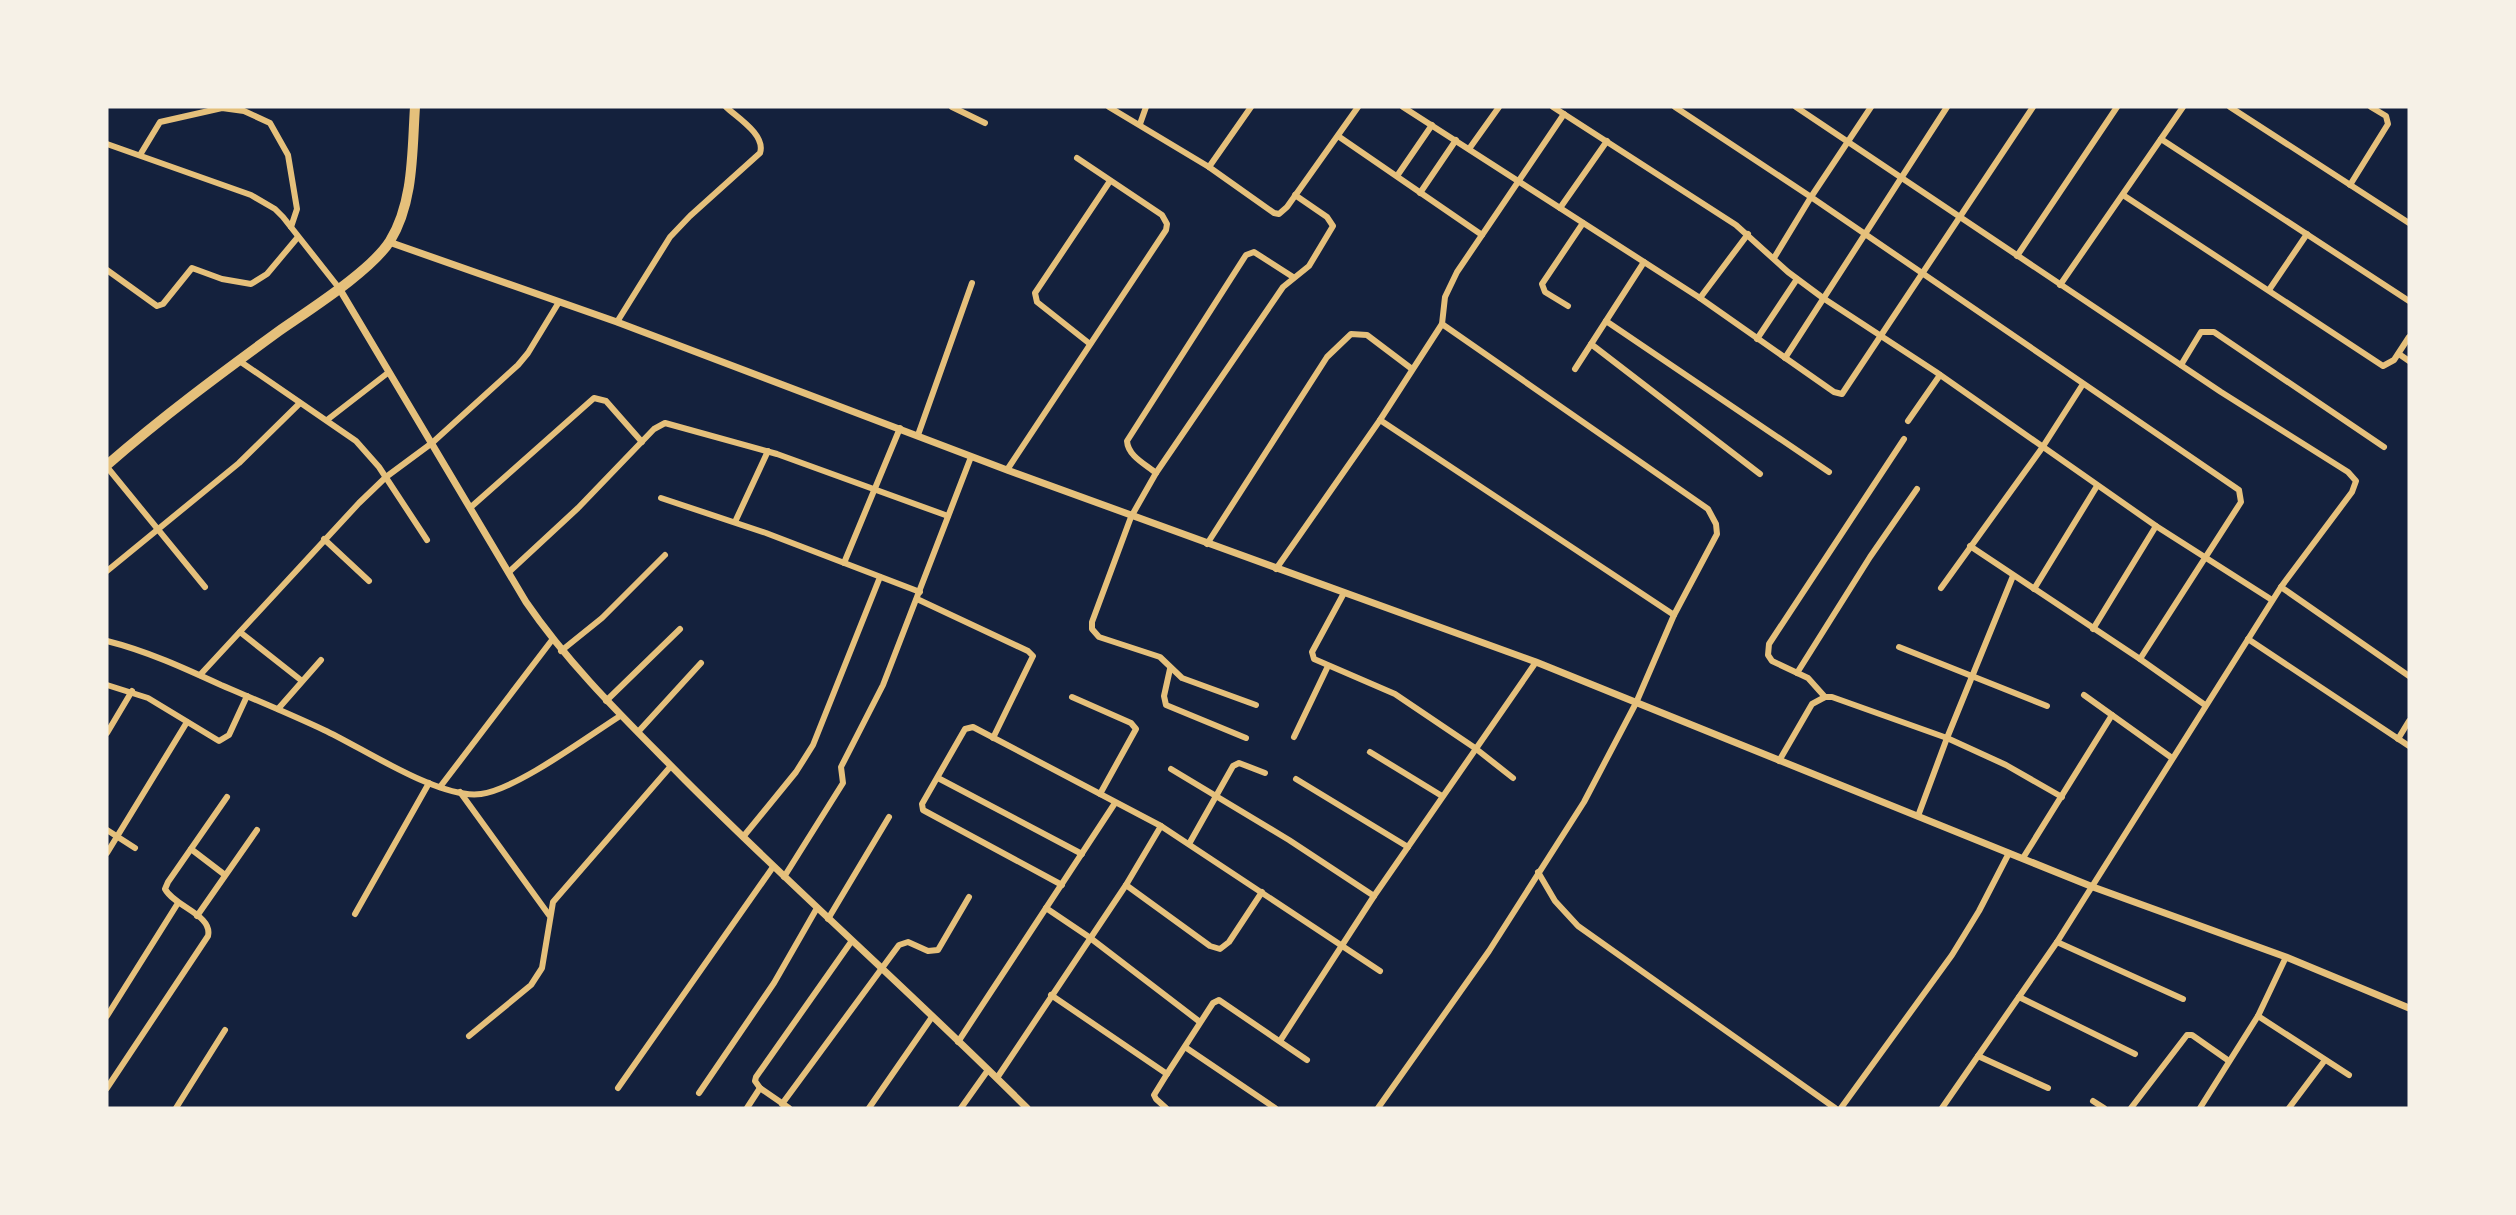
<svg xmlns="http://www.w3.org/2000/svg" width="2516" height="1215" viewBox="0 0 2516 1215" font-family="'Archivo Narrow',sans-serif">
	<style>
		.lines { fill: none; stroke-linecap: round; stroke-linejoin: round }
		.minor { stroke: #e5c07b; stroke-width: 6 }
		.tertiary { stroke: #e5c07b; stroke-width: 7 }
		.trunk { stroke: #e5c07b; stroke-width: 10 }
	</style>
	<rect width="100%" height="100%" fill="#14213d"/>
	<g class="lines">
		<g class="minor">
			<polyline points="952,107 985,123"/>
			<polyline points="1109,107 1209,167 1274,213 1279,214 1287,207 1358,107"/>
			<polyline points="1403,107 1700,298 1834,392 1842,394 2033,107"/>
			<polyline points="1553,107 1736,225 1788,272 1823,298 1936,372 2156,526 2272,600"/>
			<polyline points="1675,107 1811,197 2239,490 2241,502 2140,659"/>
			<polyline points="1796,107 2221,392 2348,472 2356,481 2352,492 2281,587 2057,942 1942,1108"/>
			<polyline points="2230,107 2409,223"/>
			<polyline points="1140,124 1146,107"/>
			<polyline points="1338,136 1482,235"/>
			<polyline points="2161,139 2409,301"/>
			<polyline points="107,144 251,195 275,209 283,217 339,288"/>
			<polyline points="1469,149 1499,107"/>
			<polyline points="140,155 160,122 222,108 244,111 270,123 288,155 297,209 291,227"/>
			<polyline points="1209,167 1251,107"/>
			<polyline points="1397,176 1432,125"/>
			<polyline points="2350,185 2388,124 2386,116 2371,107"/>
			<polyline points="1420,193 1456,140"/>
			<polyline points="2123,195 2383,366 2394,360 2409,337"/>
			<polyline points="1560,208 1607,141"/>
			<polyline points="2017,256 2117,107"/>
			<polyline points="1774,258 1811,197 1871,107"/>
			<polyline points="107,270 157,306 163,304 192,268 222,279 251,284 267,274 298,237"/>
			<polyline points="2060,285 2183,107"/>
			<polyline points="2269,290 2307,234"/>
			<polyline points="1700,298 1748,234"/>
			<polyline points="1568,306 1545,292 1542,284 1583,223"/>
			<polyline points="1606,321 1829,472"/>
			<path d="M617 322 670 237 690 216 760 153C766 135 738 118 726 107"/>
			<polyline points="1757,339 1797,279"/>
			<polyline points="1090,344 1037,302 1035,293 1110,181"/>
			<polyline points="1591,344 1760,474"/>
			<polyline points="2399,354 2409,361"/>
			<polyline points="1785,358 1947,107"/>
			<polyline points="238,360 356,441 379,467 427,540"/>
			<polyline points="2181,365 2201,332 2214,332 2384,447"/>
			<polyline points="1575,369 1644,262"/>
			<polyline points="327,420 389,372"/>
			<polyline points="1380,420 1674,615"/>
			<polyline points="1908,421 1940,375"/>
			<polyline points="918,435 972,283"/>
			<polyline points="107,467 205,587"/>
			<polyline points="1007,470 1166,230 1167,224 1162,215 1077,158"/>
			<path d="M1156 473C1145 464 1128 456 1127 441L1246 255 1254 252 1293 277"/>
			<polyline points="661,498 766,533 920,592"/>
			<polyline points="471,507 594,398 606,401 642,442"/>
			<polyline points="735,522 768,451"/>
			<polyline points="324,539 369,581"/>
			<polyline points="1207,544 1327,357 1351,334 1367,335 1412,369"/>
			<polyline points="1970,546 2140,659 2205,705"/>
			<polyline points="844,563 900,428"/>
			<polyline points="1276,569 1380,420 1442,324 1445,297 1457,272 1564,114"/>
			<polyline points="107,571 239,463 300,403"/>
			<polyline points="509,572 578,508 654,429 665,423 777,454 948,516"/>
			<polyline points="2281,587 2409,676"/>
			<polyline points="1941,588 2042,448 2083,384"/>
			<polyline points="2034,589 2097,486"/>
			<polyline points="1344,593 1312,652 1314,659 1395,694 1475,748 1513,778"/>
			<polyline points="917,599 1028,651 1033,656 993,738"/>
			<polyline points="2093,629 2156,526"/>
			<polyline points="240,632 302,681"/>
			<polyline points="2248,639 2409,746"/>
			<path d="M107 641C147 651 184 668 221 685 256 700 290 714 324 730 363 748 440 800 481 794 517 789 587 737 620 716"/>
			<polyline points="1899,647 2047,706"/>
			<polyline points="561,651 602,618 665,555"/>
			<polyline points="1170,669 1164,696 1166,705 1246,738"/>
			<polyline points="1797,673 1870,557 1917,489"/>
			<polyline points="200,675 359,503 386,477 432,443 518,365 528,353 559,302"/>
			<polyline points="107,685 148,698 219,741 229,735 247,696"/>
			<polyline points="2084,695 2172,758"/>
			<polyline points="1072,697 1131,723 1136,729 1100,794"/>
			<polyline points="1825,697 1808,678 1772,661 1768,655 1769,644 1904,439"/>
			<polyline points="606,701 680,629"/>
			<polyline points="1256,705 1182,678 1160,657 1099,637 1092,629 1092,622 1131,517 1156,473 1283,287 1309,266 1333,226 1327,217 1295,195"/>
			<polyline points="278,709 321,660"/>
			<polyline points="638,732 701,663"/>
			<polyline points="107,733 132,691"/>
			<polyline points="1294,737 1328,666"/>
			<polyline points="2398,739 2409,721"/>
			<polyline points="1370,752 1442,796"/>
			<polyline points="1779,761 1812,704 1825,697 1832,697 1947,738 2006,765 2062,797"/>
			<polyline points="1171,769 1289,840 1374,896"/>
			<polyline points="938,778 1082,854"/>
			<polyline points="1296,779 1408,847"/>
			<polyline points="440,787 552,640"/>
			<polyline points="460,792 549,915"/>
			<polyline points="1918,816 1947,738 2013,576"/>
			<polyline points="107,830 135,848"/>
			<polyline points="743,837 796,772 813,745 880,577"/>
			<polyline points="1189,844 1233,766 1239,763 1265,773"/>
			<polyline points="191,849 225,875"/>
			<polyline points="107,853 187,722"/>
			<polyline points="2023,858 2112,715"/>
			<polyline points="1538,872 1555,901 1578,926 1835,1108"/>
			<polyline points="784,877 843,783 841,767 883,685 971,457"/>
			<polyline points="1062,885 923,810 922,804 965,729 973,727 1161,826 1380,971"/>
			<polyline points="1126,885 1210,946 1220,949 1229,942 1262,892"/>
			<polyline points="1046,908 1089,937 1200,1022"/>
			<polyline points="355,914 429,783"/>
			<polyline points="197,916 257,830"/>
			<polyline points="828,919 889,817"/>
			<polyline points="2057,942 2183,999"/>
			<polyline points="1051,995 1167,1074 1154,1095 1156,1099 1166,1108"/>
			<polyline points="2019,997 2135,1054"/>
			<polyline points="107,1016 178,903"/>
			<polyline points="2258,1016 2349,1075"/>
			<polyline points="469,1036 531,985 542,968 553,902 671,766"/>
			<polyline points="1280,1041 1374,896 1536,662"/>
			<polyline points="958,1042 1115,803"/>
			<polyline points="1185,1047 1275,1108"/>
			<polyline points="1978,1056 2048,1088"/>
			<polyline points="1167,1074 1213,1003 1219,1000 1307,1060"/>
			<polyline points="997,1078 1126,885 1161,826"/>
			<path d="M107 1088 208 936C213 915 175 907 165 889L168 882 227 797"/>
			<polyline points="618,1088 773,867"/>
			<polyline points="699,1093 774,983 817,908"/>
			<polyline points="2093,1101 2104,1108"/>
			<polyline points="782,1104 899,945 908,942 928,951 938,950 969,897"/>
			<polyline points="176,1108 225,1030"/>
			<polyline points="747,1108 760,1088"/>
			<polyline points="789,1108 760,1088 755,1081 756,1077 851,942"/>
			<polyline points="869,1108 932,1017"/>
			<polyline points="961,1108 988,1070"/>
			<polyline points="1378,1108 1489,951 1584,802 1636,703 1674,615 1717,534 1716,524 1708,509 1442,324"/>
			<polyline points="1841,1108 1952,955 1979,911 2009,853"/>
			<polyline points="2131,1108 2187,1035 2192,1035 2229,1061"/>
			<polyline points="2200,1108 2258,1016 2286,957"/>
			<polyline points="2289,1108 2325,1060"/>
		</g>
		<g class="tertiary">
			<polyline points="389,242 617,322 1007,470 1536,662 2093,887 2286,957 2409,1008"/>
			<path d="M339 288 526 602C572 669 629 723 685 780 797 892 916 997 1027 1108"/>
		</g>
		<path class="trunk" d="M107 465C162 417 220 374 279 331 309 310 371 271 390 241 414 202 412 151 415 107"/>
	</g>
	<rect width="2516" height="1215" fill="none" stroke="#f6f1e7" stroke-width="217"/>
</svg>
